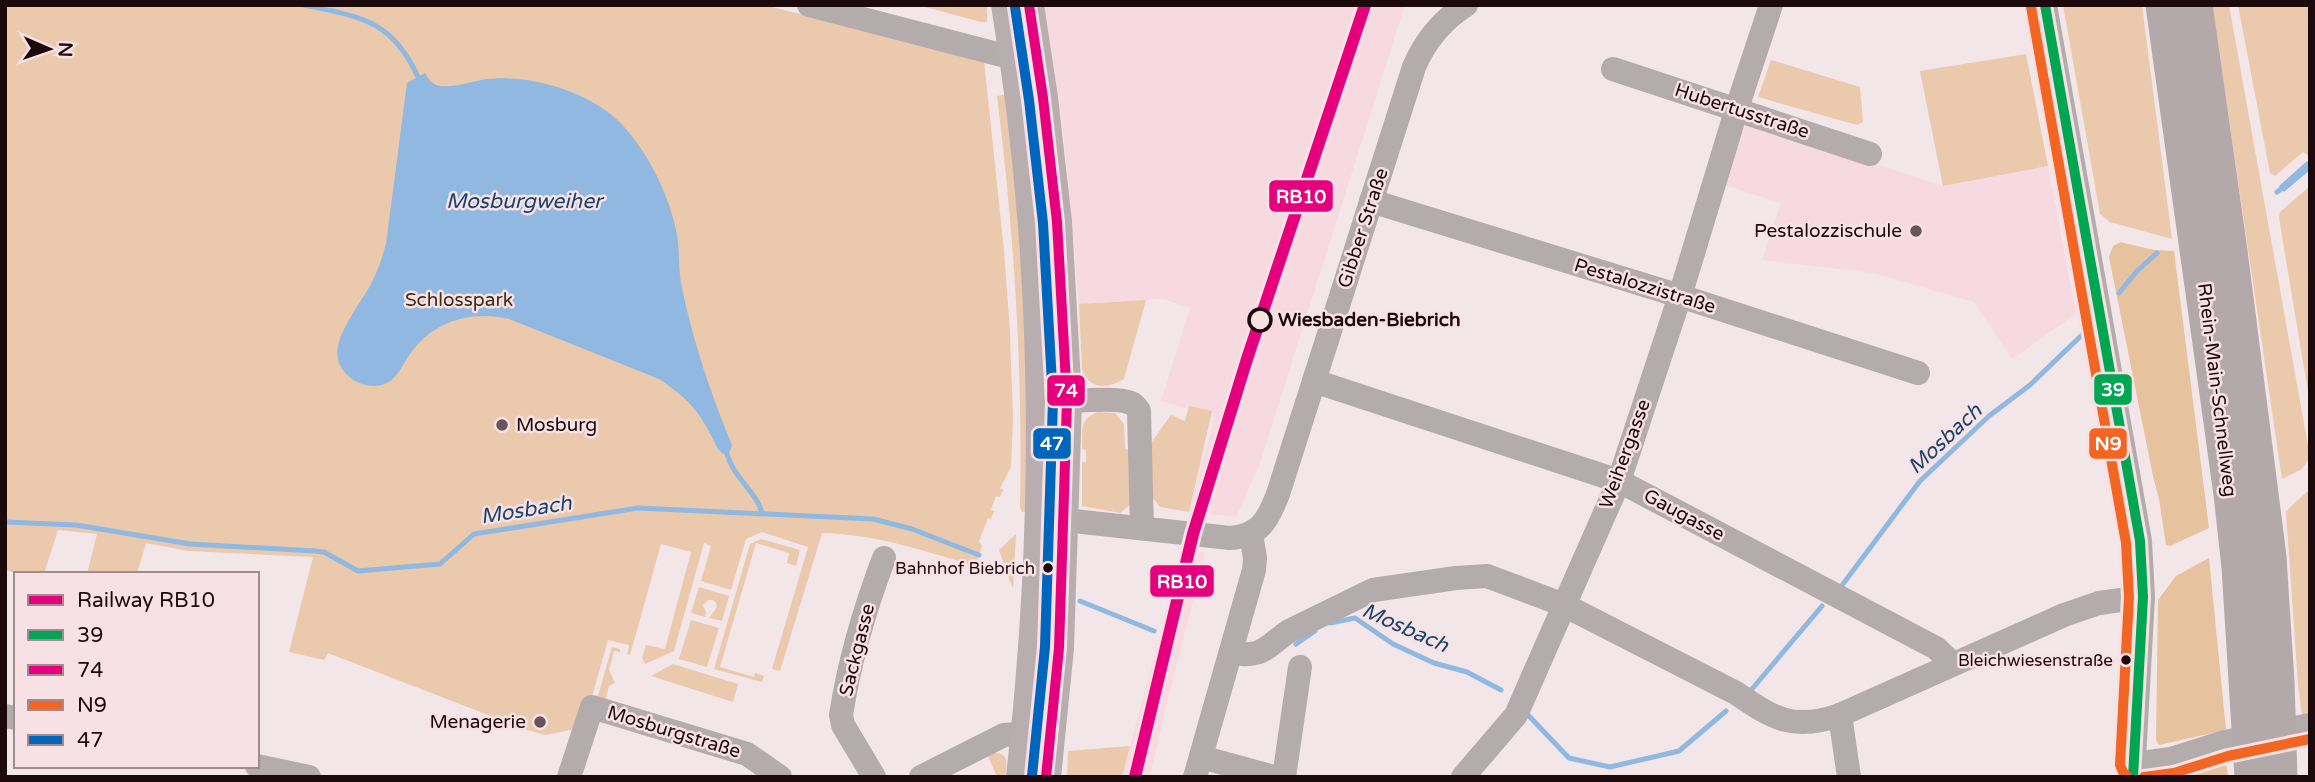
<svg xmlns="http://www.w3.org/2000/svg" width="2315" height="782" viewBox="0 0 2315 782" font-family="'Varela Round',sans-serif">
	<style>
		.built { fill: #f6dadf }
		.green { fill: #eac9ad }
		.forest { fill: #e7c29f }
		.water { fill: #90b8e1 }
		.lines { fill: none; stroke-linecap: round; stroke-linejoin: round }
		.stream { stroke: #90b8e1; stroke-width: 5 }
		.minor { stroke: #b4abac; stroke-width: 24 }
		.major { stroke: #b8adaf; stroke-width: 30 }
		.highway { stroke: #b3a8aa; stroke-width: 35 }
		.bus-1-casing { stroke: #f8e1e4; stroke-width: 16 }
		.bus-2-casing { stroke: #f8e1e4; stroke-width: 16 }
		.bus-3-casing { stroke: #f8e1e4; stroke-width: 16 }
		.bus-4-casing { stroke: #f8e1e4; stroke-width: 16 }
		.bus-1 { stroke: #00a651; stroke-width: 10 }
		.bus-2 { stroke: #e6007e; stroke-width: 10 }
		.bus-3 { stroke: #f26522; stroke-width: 10 }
		.bus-4 { stroke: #0065bd; stroke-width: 10 }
		.rail-1-casing { stroke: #f8e1e4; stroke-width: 18 }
		.rail-1 { stroke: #e5007d; stroke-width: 12 }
		.poi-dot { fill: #675659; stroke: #f8e1e4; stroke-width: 2.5 }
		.stop-dot { fill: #f8e1e4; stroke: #1b090c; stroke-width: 3.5 }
		.bus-dot { fill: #1b090c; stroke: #f8e1e4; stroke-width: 2.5 }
		.labels { text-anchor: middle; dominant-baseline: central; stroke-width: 5; stroke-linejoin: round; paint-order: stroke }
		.bus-label { font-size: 17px; fill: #1b090c; stroke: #f8e1e4; text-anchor: end }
		.street-label { font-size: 19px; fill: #1b090c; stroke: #f8e1e4 }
		.poi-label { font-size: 19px; fill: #1b090c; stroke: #f8e1e4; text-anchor: end }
		.park-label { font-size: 19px; fill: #432c0f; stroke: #f8e1e4 }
		.stop-label { font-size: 19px; font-weight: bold; fill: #1b090c; stroke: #f8e1e4; text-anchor: start }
		.water-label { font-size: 21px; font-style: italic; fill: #17446b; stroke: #f8e1e4 }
		.line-badge { stroke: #f8e1e4; stroke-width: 2.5 }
		.badge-label { font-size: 19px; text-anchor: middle; font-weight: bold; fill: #fff }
	</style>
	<rect width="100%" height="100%" fill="#f3e6e8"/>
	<g class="built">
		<polygon points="1044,5 1405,5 1259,466 1236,517 1189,512 1215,417 1161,401 1190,308 1163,299 1079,304 1065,147"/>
		<polygon points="1747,122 1943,186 2048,166 2076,314 2012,359 1974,302 1873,273 1762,260 1781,203 1724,185"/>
		<polygon points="1183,548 1205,553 1166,706 1150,777 1122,777"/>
	</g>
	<g class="green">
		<path d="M5 5H764L984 60 1004 251 1010 333 1013 418 1011 467 1000 488 1003 490 1000 497 996 496 991 510 994 511 991 519 988 518 979 541 982 546 975 566C925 551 875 534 822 533L780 671 772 669 808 547 762 532 746 539 731 590 701 581 711 546 704 543 674 651 645 664 642 658 646 645 665 649 691 552 661 544 630 655 627 654 629 645 608 640 591 700 576 729 545 735 527 730 328 653 324 660 289 652 313 557 189 551 146 543 137 574H87L97 534 58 530 44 574H19L5 570Z"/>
		<polygon points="918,5 987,5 987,22 981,22"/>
		<polygon points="2063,5 2142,5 2172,239 2110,222 2100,214"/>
		<polygon points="2212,5 2229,5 2310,457 2302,469 2282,479"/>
		<polygon points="2238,5 2310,5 2310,157 2303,152 2275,176 2270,173"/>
		<polygon points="2026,54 2048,166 1943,186 1920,71"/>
		<polygon points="1771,60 1860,87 1863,122 1857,125 1758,97"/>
		<path d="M1009 94 1029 304 1026 512H1022L1020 507C1023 369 1014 233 997 96Z"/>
		<polygon points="2310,186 2310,404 2279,218 2280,212"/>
		<path d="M1146 300 1124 379C1108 389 1089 390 1082 369L1079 304Z"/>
		<polygon points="1189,406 1212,411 1189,512 1160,507 1153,498 1151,443 1171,415 1185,421"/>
		<path d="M1098 412 1115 413 1124 424 1125 449 1130 450 1131 504 1120 513 1082 506V462H1086V450L1082 449C1083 431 1078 420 1098 412Z"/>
		<polygon points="2310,489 2310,713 2302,715 2298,685 2286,511"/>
		<polygon points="1016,534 1013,589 999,550"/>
		<polygon points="761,539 800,550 796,566 787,563 789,553 756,543 720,667 754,677 755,673 764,676 762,682 714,669 750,544"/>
		<polygon points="699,587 729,596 722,621 709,618 717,607 716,603 713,600 708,600 703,605 706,612 705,617 691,613"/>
		<polygon points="691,620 719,628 707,667 679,659"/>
		<polygon points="612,647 620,649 620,652 614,651 609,670 615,683 609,686 605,702 597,699"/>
		<polygon points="673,664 738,684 733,702 651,676"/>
		<polygon points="1130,746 1122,777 1067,777 1068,751"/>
		<path d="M993 753C1010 752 1007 765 1005 777H997L988 756Z"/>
	</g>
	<g class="forest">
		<polygon points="2120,242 2154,250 2174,251 2209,528 2170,546 2166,545 2159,499 2153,476 2109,257 2113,246"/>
		<polygon points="2209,558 2226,730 2159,745 2156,740 2158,600 2176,576"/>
		<polygon points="2226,762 2228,777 2173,777"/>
	</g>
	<g class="water">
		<path d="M425 73C428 79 433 85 440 86 454 88 473 81 487 79 528 75 575 88 608 112 642 138 670 194 677 235 680 253 678 271 682 288 693 341 711 395 732 445L729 453 723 454 718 449C701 414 692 401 659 379L509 319C471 310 433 321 410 354 403 364 398 377 387 383 363 394 332 372 338 346 343 324 360 304 371 284 378 271 382 258 386 244L407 83Z"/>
		<polygon points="2307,161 2310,164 2310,170 2284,192 2279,186"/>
	</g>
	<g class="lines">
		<g class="stream">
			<path d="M304 5C361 17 392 20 418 77"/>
			<polyline points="2277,192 2286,185"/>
			<polyline points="2119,293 2137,271 2157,253"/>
			<path d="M727 454C733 477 756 491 762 513"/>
			<polyline points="5,522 76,525 190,544 315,551 324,552 358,571 440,564 474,534 638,508 873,519 912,529 979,555"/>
			<polyline points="1843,584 1920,481 1989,416 2030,385 2086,331"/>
			<polyline points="1080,601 1154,631"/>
			<polyline points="1330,623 1355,618 1393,644 1434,663 1467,672 1501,690"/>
			<polyline points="1296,644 1315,631"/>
			<polyline points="1752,689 1822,606"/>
			<polyline points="1528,715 1569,758 1610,767 1679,751 1726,711"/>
		</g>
		<g class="minor">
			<polyline points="809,5 1013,58"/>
			<polyline points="2045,5 2140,541 2143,597 2133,777"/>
			<polyline points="1613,69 1870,154"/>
			<polyline points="1371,201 1680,296 1918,373"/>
			<polyline points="1314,381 1619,481 1936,648 1953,664"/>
			<path d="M1051 406C1063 400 1118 397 1131 403 1134 404 1137 408 1139 411L1142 528"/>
			<path d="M1051 508 1056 516 1064 520 1230 538C1260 536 1268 520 1278 494L1414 67C1425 41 1441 21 1466 5"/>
			<path d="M1231 653C1263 658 1265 648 1289 631L1373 590 1456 578 1487 576 1564 605 1736 693C1774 719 1793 731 1840 715L2064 615 2099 603 2143 597"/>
			<polyline points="1840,715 1849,777"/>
			<polyline points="5,716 16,718"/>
			<polyline points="1201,757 1274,777"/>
			<polyline points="2134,764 2171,759 2225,742 2310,725"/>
			<polyline points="257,766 309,777"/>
			<polyline points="569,777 592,707 747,754 780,777"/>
			<path d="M874 777 843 725 841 715C849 663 865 608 884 558"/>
			<polyline points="921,777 1004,735 1043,732"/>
			<polyline points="1195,777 1254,570 1255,558 1251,534"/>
			<polyline points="1284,777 1300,667"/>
			<polyline points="1463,777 1516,715 1619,481 1680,296 1737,108 1771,5"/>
		</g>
		<g class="major">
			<path d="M1006 5C1049 260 1050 521 1021 777"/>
			<polyline points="1029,5 1043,98 1057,222 1067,401 1059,648 1046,777"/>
		</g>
		<g class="highway">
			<polyline points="2163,5 2231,494 2239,567 2252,777"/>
			<polyline points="2195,5 2230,251 2269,557 2277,682 2280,777"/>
		</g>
		<defs>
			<polyline id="bus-1" points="2045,5 2140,541 2143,597 2133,777"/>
			<polyline id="bus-2" points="1029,5 1043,98 1057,222 1067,401 1059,648 1046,777"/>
			<g id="bus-3">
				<polyline points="2031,7 2126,543 2129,597 2120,765 2123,772 2128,777"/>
				<polyline points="2144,777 2174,773 2228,756 2310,739"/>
			</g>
			<polyline id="bus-4" points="1015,7 1029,100 1043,223 1053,401 1045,647 1032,776"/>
		</defs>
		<use href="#bus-1" class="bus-1-casing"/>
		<use href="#bus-2" class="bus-2-casing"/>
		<use href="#bus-3" class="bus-3-casing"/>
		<use href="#bus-4" class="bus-4-casing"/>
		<use href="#bus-1" class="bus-1"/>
		<use href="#bus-2" class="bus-2"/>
		<use href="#bus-3" class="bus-3"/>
		<use href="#bus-4" class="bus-4"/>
		<defs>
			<polyline id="rail-1" points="1135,777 1193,534 1247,359 1365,5"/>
		</defs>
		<use href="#rail-1" class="rail-1-casing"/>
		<use href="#rail-1" class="rail-1"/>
	</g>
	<g class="poi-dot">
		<circle cx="1916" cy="231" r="7"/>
		<circle cx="502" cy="425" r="7"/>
		<circle cx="540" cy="722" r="7"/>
	</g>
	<circle class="stop-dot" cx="1260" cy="320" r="11"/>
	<g class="bus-dot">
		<circle cx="1048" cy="568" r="6"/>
		<circle cx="2126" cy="660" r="6"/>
	</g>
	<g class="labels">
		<g class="bus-label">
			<text x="1035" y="568">Bahnhof Biebrich</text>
			<text x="2113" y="660">Bleichwiesenstraße</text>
		</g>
		<g class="street-label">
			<text transform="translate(1742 111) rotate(18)">Hubertusstraße</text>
			<text transform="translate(1363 228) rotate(-72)">Gibber Straße</text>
			<text transform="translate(1645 286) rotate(17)">Pestalozzistraße</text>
			<text transform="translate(2217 390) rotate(83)">Rhein-Main-Schnellweg</text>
			<text transform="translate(1625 454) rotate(-70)">Weihergasse</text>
			<text transform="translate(1684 515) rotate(28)">Gaugasse</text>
			<text transform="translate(857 650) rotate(-76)">Sackgasse</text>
			<text transform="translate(674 732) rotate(17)">Mosburgstraße</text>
		</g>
		<g class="poi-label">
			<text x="1902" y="231">Pestalozzischule</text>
			<text x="516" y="425" text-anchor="start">Mosburg</text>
			<text x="526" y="722">Menagerie</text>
		</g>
		<g class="park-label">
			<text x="459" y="300">Schlosspark</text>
		</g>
		<g class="stop-label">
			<text x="1278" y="320">Wiesbaden-Biebrich</text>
		</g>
		<g class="water-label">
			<text x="524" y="201">Mosburgweiher</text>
			<text transform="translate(1945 439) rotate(-43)">Mosbach</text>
			<text transform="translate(526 510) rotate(-9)">Mosbach</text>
			<text transform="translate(1405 628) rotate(24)">Mosbach</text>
		</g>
	</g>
	<g class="line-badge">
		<rect x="1268" y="179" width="66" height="34" rx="7" fill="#e5007d"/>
		<rect x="2093" y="373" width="40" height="33" rx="7" fill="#00a651"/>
		<rect x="1046" y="374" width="40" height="33" rx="7" fill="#e6007e"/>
		<rect x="1032" y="427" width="40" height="33" rx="7" fill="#0065bd"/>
		<rect x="2088" y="427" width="40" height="33" rx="7" fill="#f26522"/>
		<rect x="1149" y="564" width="66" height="34" rx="7" fill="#e5007d"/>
	</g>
	<g class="badge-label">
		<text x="1301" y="203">RB10</text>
		<text x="2113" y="396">39</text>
		<text x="1066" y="397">74</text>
		<text x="1052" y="450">47</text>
		<text x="2108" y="450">N9</text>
		<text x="1182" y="588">RB10</text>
	</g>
	<rect width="2315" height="782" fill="none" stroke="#1b090c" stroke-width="14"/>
	<rect x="14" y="572" width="245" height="196" fill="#f8e1e4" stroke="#a08b8e" stroke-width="2"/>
	<rect x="28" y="595" width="35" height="10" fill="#e5007d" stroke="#a08b8e" stroke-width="2"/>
	<text x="77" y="607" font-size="21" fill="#1b090c">Railway RB10</text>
	<rect x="28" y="630" width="35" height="10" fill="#00a651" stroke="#a08b8e" stroke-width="2"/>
	<text x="77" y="642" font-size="21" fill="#1b090c">39</text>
	<rect x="28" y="665" width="35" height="10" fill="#e6007e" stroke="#a08b8e" stroke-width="2"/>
	<text x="77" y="677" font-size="21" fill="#1b090c">74</text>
	<rect x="28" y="700" width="35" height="10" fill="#f26522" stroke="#a08b8e" stroke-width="2"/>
	<text x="77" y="712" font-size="21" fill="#1b090c">N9</text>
	<rect x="28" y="735" width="35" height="10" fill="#0065bd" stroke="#a08b8e" stroke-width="2"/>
	<text x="77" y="747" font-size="21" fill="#1b090c">47</text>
	<g transform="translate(49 49) rotate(92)" stroke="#f8e1e4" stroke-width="5" paint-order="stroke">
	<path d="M0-5L12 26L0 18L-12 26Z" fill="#1b090c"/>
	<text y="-10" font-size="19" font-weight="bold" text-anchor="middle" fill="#1b090c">N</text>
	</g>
</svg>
